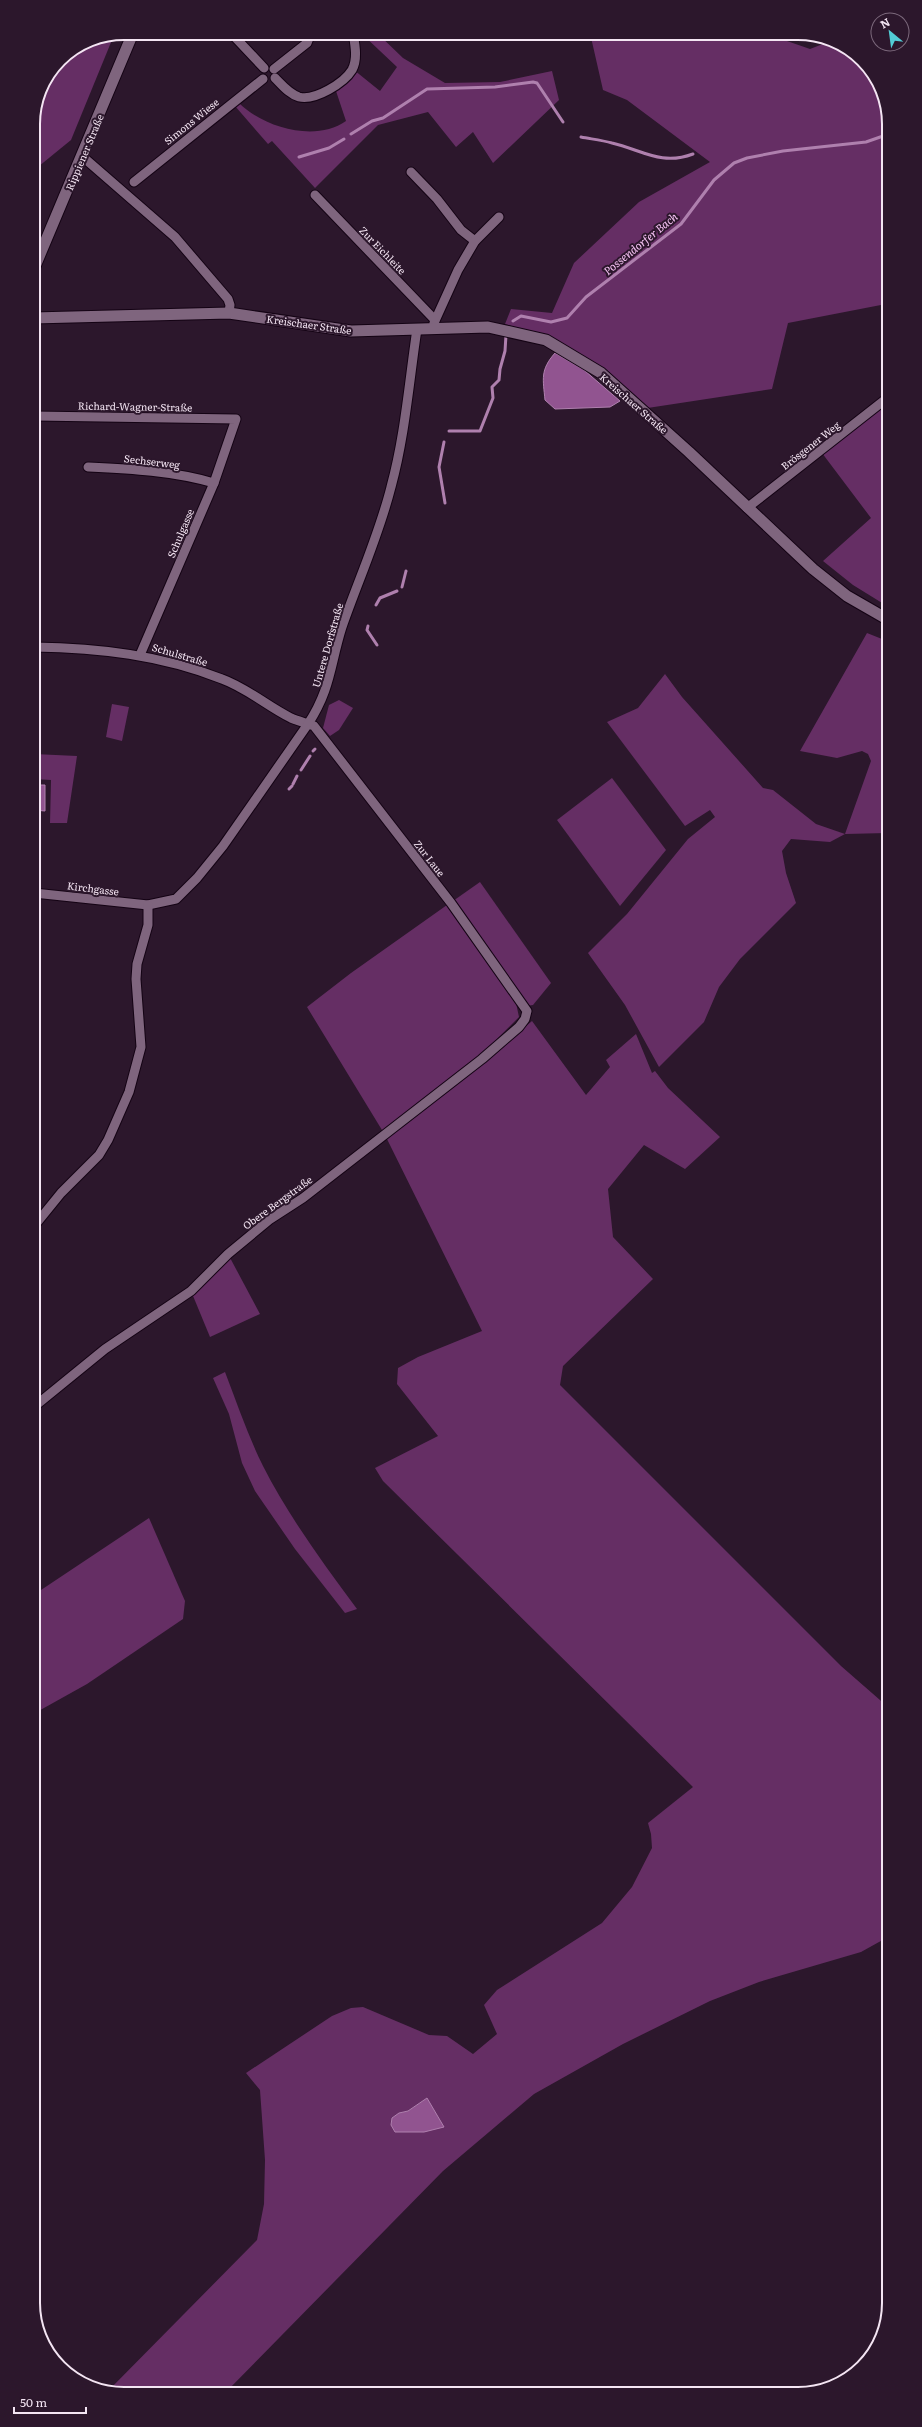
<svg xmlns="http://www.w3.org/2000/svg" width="922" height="2427" viewBox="0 0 922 2427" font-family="Literata,serif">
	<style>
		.green { fill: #652e64; fill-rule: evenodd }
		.water { fill: #915490; stroke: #af80ae }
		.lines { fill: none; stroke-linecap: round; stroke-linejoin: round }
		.stream { stroke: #af80ae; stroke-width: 3 }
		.minor-casing { stroke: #140314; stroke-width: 11 }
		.tertiary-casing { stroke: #140314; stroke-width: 13 }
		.secondary-casing { stroke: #140314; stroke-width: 13 }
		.minor { stroke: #7f657e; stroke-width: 9 }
		.tertiary { stroke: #7f657e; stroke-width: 11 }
		.secondary { stroke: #7f657e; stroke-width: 11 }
		.labels { text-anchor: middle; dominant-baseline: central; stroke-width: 4; stroke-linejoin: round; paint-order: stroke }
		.street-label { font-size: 10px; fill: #f4e5f3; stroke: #2c172c }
		.water-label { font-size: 11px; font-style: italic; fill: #f9c5f7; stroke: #2c172c }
		.rim { fill: none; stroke: #f4e5f3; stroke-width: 2 }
	</style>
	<rect width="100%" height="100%" fill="#2c172c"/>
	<g class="green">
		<path d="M361 33H377L403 58 445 83 500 82 552 71 559 100 493 163 473 132 456 147 428 112 378 125 315 188 272 141 268 144 235 106 239 103C263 127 315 143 346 121L335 88 354 70 380 91 397 67Z"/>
		<polygon points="590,33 779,33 787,41 810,49 828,42 853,52 886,100 886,304 788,323 772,389 641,409 549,337 505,324 511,309 552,313 574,263 639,202 710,162 627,100 603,90"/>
		<polygon points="114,35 71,140 33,171 33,118 40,89 60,60 90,40"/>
		<polygon points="886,403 887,606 853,585 823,561 871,518 822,453"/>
		<polygon points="867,633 887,641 887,833 845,834 830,842 791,839 782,851 786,873 796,903 740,959 719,987 704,1022 659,1067 625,1005 588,953 627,914 688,839 715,817 710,810 685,826 607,722 638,708 665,674 682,697 763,788 773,790 816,824 845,834 871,761 868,754 862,751 837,758 800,751"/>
		<polygon points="339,700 353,708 339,730 330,736 323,728 329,705"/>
		<polygon points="112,704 129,707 122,741 106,737"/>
		<polygon points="34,754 77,756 67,823 50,823 51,780 34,779"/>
		<polygon points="612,778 666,850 620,906 557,820"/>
		<polygon points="480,882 551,983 533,1005 526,1006 453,901"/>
		<path d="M447 905 516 1003 519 1017 479 1057 486 1061 532 1021 586 1095 610 1067 606 1060 636 1034 652 1073 655 1071 668 1088 720 1137 685 1169 644 1145 608 1189 613 1237 653 1279 563 1366 560 1385 841 1666 888 1707V1937L861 1952 759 1982 710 2001 623 2044 534 2094 443 2171 225 2393 118 2394 109 2390 257 2240 264 2204 265 2160 260 2090 246 2073 332 2016 351 2008 363 2007 429 2035 447 2036 473 2054 497 2034 484 2005 497 1990 602 1923 632 1887 652 1848 651 1834 648 1823 693 1787 383 1481 375 1468 438 1436 397 1384 398 1368 418 1357 482 1331 385 1135 307 1007 351 973ZM427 2098 424 2132H395L399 2113 408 2111Z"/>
		<polygon points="228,1254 260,1314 210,1337 191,1291"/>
		<path d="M225 1372C237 1403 248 1436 263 1466 289 1517 323 1563 357 1609L345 1613 295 1549 255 1491 242 1463 229 1414 213 1378Z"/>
		<polygon points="149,1518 185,1601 183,1619 87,1684 35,1713 35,1594"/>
	</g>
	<g class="water">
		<path d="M555 353 584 370 620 401 610 407 555 409 545 400C543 379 540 370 555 353Z"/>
		<polygon points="34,785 45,785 45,811 34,810"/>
		<polygon points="427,2098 444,2127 424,2132 395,2132 391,2125 392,2118 399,2113 408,2111"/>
	</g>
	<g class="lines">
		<g class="stream">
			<polyline points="351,134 372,121 383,118 427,89 495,87 533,82 537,83 563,122"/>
			<path d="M581 137C591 139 601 140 612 143 642 150 661 166 693 154"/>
			<polyline points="299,157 329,148 344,139"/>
			<polyline points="513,321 521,316 551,322 567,318 586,297 681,224 714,180 734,163 747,158 783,151 866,142 886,135"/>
			<polyline points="449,431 480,431 493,398 492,387 499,380 500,369 505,351 506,335"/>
			<polyline points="444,442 439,467 445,503"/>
			<polyline points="402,587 406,571"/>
			<polyline points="376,605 380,598 397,591"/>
			<polyline points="368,626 367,630 377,645"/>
			<polyline points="313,751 315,749"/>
			<polyline points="301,770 310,756"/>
			<polyline points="293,784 297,776"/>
			<polyline points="289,789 292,786"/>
		</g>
		<defs>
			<g id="minor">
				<polyline points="231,33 264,68"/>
				<polyline points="274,69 307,43 311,33"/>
				<path d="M275 78C282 85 289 94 299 97 315 101 344 83 352 70 358 59 355 45 353 33"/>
				<polyline points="83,157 175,237 228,299 230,305 229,313"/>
				<polyline points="411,172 437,199 461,230 475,241"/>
				<polyline points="134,182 263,79"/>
				<polyline points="315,195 435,320"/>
				<polyline points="434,323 458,270 475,241 499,217"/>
				<polyline points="34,416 236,419 214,483 140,655"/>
				<path d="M88 467C130 469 173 471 214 483"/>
				<polyline points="747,508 886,399"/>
				<path d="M34 647C99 648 161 655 222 679 247 688 267 706 291 718 298 721 306 723 314 726L451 903 527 1011 525 1019 519 1027 482 1059 303 1198 269 1220 228 1254 191 1291 105 1349 35 1406"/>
				<path d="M34 893 148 905 176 899 197 878 223 846 308 724C331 689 330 665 342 627 358 581 379 535 391 487 405 436 409 382 417 329"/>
				<polyline points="35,1225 61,1193 99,1155 108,1140 129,1092 141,1047 136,979 137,964 148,925 148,905"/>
			</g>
			<polyline id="tertiary" points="33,271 133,33"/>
			<polyline id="secondary" points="33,318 229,313 351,331 488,327 546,340 601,373 689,452 813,569 847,596 887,619"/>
		</defs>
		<use href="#minor" class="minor-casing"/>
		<use href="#tertiary" class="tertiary-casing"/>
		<use href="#secondary" class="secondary-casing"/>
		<use href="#minor" class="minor"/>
		<use href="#tertiary" class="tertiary"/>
		<use href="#secondary" class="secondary"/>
	</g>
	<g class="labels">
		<g class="street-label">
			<text transform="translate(191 121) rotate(-39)">Simons Wiese</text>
			<text transform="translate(84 152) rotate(-67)">Rippiener Straße</text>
			<text transform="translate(383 250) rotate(46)">Zur Eichleite</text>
			<text transform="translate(309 324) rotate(8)">Kreischaer Straße</text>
			<text transform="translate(634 403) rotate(41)">Kreischaer Straße</text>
			<text transform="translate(135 406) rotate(1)">Richard-Wagner-Straße</text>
			<text transform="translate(810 445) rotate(-38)">Brösgener Weg</text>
			<text transform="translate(152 461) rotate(7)">Sechserweg</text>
			<text transform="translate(180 533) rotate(-67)">Schulgasse</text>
			<text transform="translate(327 645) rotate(-74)">Untere Dorfstraße</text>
			<text transform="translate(180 654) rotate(16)">Schulstraße</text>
			<text transform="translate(430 858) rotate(52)">Zur Laue</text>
			<text transform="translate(93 888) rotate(7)">Kirchgasse</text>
			<text transform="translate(277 1202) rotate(-36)">Obere Bergstraße</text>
		</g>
		<g class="water-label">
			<text transform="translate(640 243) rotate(-39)">Possendorfer Bach</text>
		</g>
	</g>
	<path d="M0 0H922V2427H0ZM124 40H798A84 84 0 0 1 882 124V2303A84 84 0 0 1 798 2387H124A84 84 0 0 1 40 2303V124A84 84 0 0 1 124 40Z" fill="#2c172c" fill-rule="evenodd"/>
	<path class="rim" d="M124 40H798A84 84 0 0 1 882 124V2303A84 84 0 0 1 798 2387H124A84 84 0 0 1 40 2303V124A84 84 0 0 1 124 40Z"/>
	<g transform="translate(890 32) rotate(331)"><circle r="19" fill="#2c172c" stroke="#7c697c"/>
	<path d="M0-3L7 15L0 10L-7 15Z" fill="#52ccd5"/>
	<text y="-6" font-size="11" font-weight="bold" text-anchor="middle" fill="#f4e5f3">N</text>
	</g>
	<path d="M14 2407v6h72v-6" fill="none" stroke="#f4e5f3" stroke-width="2"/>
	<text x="20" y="2407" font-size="12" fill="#f4e5f3" stroke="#2c172c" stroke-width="3" paint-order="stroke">50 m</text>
</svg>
